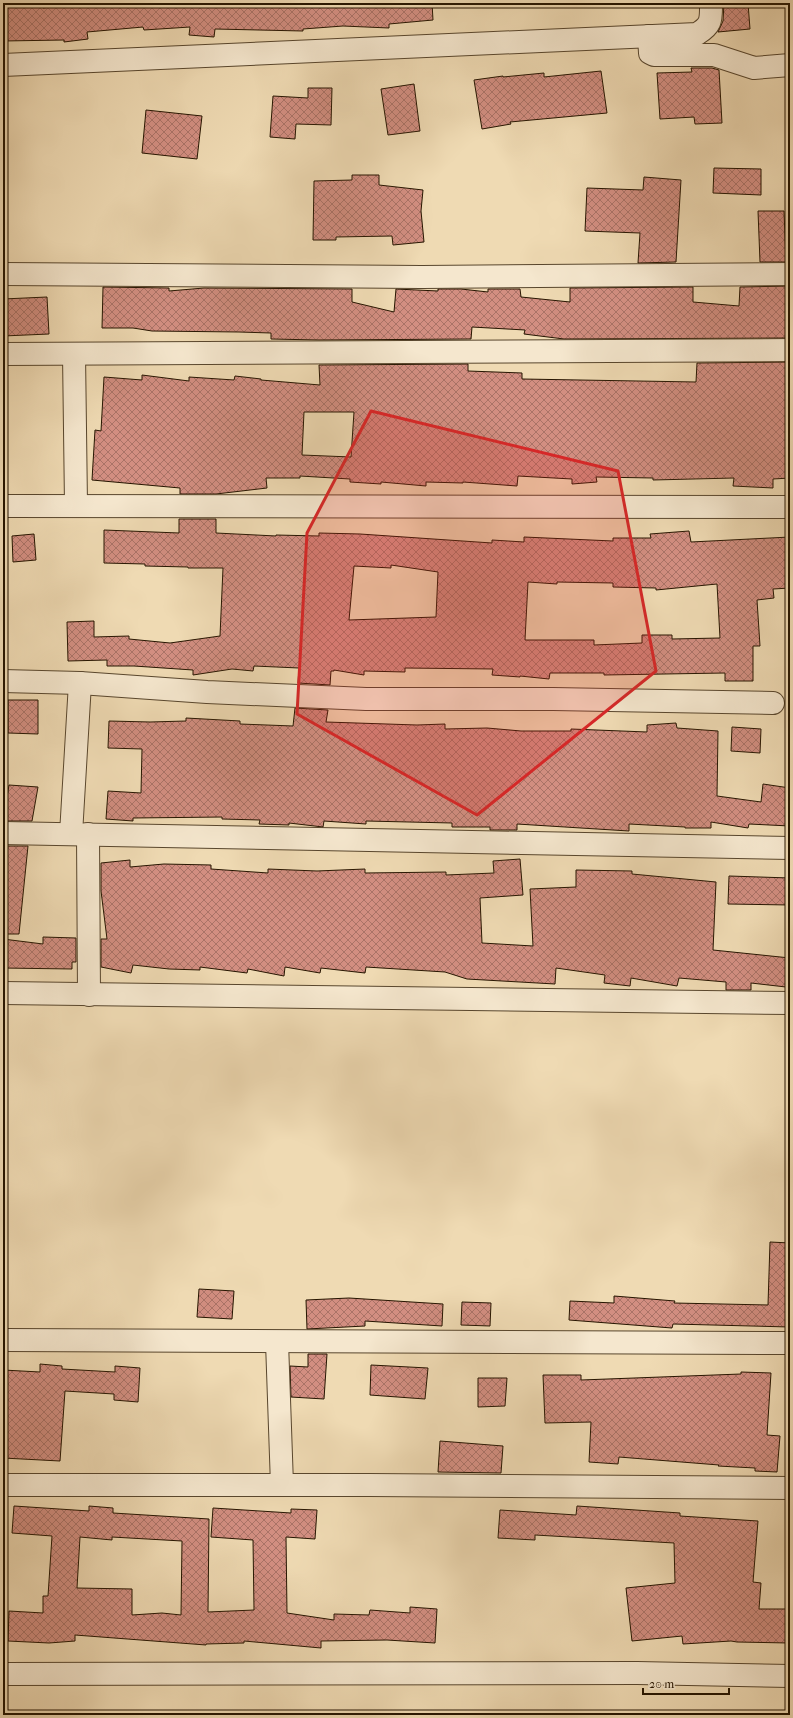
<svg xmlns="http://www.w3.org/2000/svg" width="793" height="1718" viewBox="0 0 793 1718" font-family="'IM FELL French Canon',serif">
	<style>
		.building { fill: url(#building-cross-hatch); stroke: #261500; fill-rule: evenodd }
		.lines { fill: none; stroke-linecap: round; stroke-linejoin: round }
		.minor-casing { stroke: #58462d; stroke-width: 24 }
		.minor { stroke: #f5e7ce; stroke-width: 22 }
		.marked { fill: #d62828; fill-opacity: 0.2; stroke: #d62828; stroke-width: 3; stroke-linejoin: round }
	</style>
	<defs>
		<pattern id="building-cross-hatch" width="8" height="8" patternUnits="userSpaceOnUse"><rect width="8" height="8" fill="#d28e81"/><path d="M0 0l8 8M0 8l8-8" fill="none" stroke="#aa7367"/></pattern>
	</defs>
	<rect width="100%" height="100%" fill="#efdab3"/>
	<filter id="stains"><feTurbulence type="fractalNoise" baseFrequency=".005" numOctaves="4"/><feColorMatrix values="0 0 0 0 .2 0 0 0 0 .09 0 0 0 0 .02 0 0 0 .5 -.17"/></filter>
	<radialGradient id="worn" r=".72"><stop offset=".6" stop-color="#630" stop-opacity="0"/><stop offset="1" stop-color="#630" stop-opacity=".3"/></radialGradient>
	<g class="building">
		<polygon points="3,3 43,3 43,8 81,3 432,3 433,20 389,24 389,28 343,26 303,29 303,31 215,29 214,37 189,35 190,27 144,30 143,27 87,32 88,39 64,42 64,40 3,41"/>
		<polygon points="724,3 748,3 750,29 718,32 723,21"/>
		<polygon points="691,68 712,68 719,70 722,123 695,124 694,117 660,119 657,73 692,72"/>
		<polygon points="601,71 607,113 510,122 511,124 482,129 474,80 503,76 503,77 544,73 544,77"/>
		<polygon points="414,84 420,131 388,135 381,89"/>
		<polygon points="308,88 332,88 331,125 296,124 295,139 270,137 273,96 308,98"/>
		<polygon points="146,110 202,116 197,159 142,153"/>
		<polygon points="714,168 761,169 761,195 713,193"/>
		<polygon points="352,175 379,175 379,185 423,190 421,211 424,242 393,245 392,236 336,237 336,240 313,240 314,181 352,180"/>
		<polygon points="644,177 681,180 676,262 638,263 640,233 585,231 587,188 643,190"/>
		<polygon points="758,211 784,211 786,262 760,262"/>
		<polygon points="790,286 790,338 564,339 524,334 525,330 472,327 471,339 319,340 271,339 271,333 239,332 152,331 133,328 102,328 103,287 169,288 169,291 204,288 352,289 352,302 394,312 396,289 438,291 438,289 461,289 488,292 488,289 520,289 521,297 570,302 570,288 693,287 693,302 739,306 740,287"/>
		<polygon points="47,297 49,334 3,336 3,299"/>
		<path d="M790 362V478L773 479V488L733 486 734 478 653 480V478L596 477 597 482 572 484V479L518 476 517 486 463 482V483L426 482V486L381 482V484L350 482V479L300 476V478H266L267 488 216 494H180V488L92 480 95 430 101 431 104 377 142 380V375L189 381V377L234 380 235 376 261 379V380L320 385 319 365 468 364V371L522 373V379L696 382 697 363ZM304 412H354L351 457 302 455Z"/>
		<path d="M179 519H216V533L276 536V535L319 536V533L360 534 492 543V540L524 542V537L613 541V538H651L650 534 689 531 691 542 790 537V588L773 589 774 598 757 600 760 646H753V681H725V673L604 675V673H550L549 679 520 676V677L492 675 493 669 405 668V672L364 671V675L334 670V671H331L330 685 298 683 299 668 254 666 253 671 232 669 193 675V670L134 666H107V660L68 661 67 622 94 621V637L129 636V639L170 643 220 636 223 568H188V567L145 566V564L104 563V530L179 533ZM391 565 438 572 436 617 349 620 354 566 391 568ZM528 582 557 584V582L613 583V587L656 588V590L717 584 720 638 672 639V635H642V643L594 645V640H525Z"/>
		<polygon points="34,534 36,560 13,562 12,536"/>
		<polygon points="8,700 38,700 38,734 8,733"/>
		<polygon points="295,708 328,710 326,722 417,725 445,724 445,729 487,728 521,731 571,731 571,729 647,732 647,725 676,723 677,728 718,731 717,796 761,802 763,784 790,788 790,826 749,824 748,828 711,822 711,828 685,828 685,827 629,824 629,831 517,824 517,830 490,830 490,827 452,827 452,823 366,821 366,824 324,821 323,827 289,823 289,825 259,824 260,820 222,819 222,817 133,818 133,821 106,819 108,791 141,793 142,749 108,748 109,721 150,722 186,721 186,718 240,721 240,724 293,726"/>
		<polygon points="732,727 761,729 760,753 731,751"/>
		<polygon points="9,785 38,787 32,821 3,821"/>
		<polygon points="3,846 28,846 19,934 3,934"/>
		<polygon points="520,859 523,895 480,898 482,943 533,946 530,889 576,887 576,870 632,871 632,874 716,882 713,950 790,958 786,987 751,983 751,990 726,990 726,982 679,978 677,986 631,978 630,986 604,983 605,975 556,968 555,984 467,979 445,972 366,967 365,973 321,968 320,973 285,967 284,976 248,969 247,973 200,967 200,970 169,969 133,965 131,973 101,967 101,939 107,939 101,891 101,863 130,860 130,867 164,864 211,865 211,869 268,873 268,869 317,871 365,869 365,873 446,872 446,875 494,873 493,861"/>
		<polygon points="729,876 790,878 790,905 728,904"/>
		<polygon points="43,937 76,938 76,962 72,962 72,969 3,968 3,939 43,944"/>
		<polygon points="770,1242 790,1243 790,1327 673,1324 672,1328 569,1320 570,1301 614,1303 614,1296 675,1301 674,1303 768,1305"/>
		<polygon points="199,1289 234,1291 232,1319 197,1317"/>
		<polygon points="349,1298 443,1304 442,1326 365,1321 365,1326 307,1329 306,1300"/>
		<polygon points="462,1302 491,1303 490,1326 461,1325"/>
		<polygon points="308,1354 327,1354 324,1399 291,1397 290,1366 308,1367"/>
		<polygon points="40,1364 62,1366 62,1369 115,1372 115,1366 140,1368 138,1402 114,1400 114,1394 65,1391 60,1461 3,1458 3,1370 40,1372"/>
		<polygon points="371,1365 428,1368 425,1399 370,1395"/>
		<polygon points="741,1372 771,1373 767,1435 780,1436 777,1472 755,1471 755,1468 718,1466 719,1465 619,1457 618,1464 589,1462 591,1422 545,1423 543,1375 581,1375 581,1380 741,1374"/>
		<polygon points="478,1378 507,1378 505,1406 478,1407"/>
		<polygon points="440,1441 503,1446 501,1473 438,1472"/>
		<path d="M14 1506 89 1511V1506L113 1508V1513L209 1519 208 1612 254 1610 253 1540 211 1537 213 1508 291 1513V1509L317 1510 315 1539 286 1537 287 1613 334 1620V1614L369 1615 370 1610 410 1613V1607L437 1609 435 1643 387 1640 321 1641V1648L244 1641V1643L206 1644V1645L75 1635V1641L49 1643 8 1641 9 1611 43 1613V1596H48L52 1536 12 1533ZM80 1537 112 1540V1537L182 1541 181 1615 162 1613 132 1615V1589L77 1588Z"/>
		<polygon points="577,1506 680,1513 680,1516 758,1521 753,1582 761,1583 759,1609 790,1609 789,1643 737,1642 731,1641 683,1644 682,1636 632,1641 626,1588 675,1583 674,1543 535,1535 535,1540 498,1538 500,1510 576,1515"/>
	</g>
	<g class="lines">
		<defs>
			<g id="minor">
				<polyline points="649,36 650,53 654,55 714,55 754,68 790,65"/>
				<path d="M3 65 697 34C712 25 711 20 711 3"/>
				<polyline points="3,274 422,277 790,274"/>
				<polyline points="3,354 790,350"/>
				<polyline points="74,354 76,505"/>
				<polyline points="3,506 790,507"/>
				<polyline points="3,681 80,683 207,692 366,699 553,699 773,703"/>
				<polyline points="3,833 790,848"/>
				<polyline points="71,834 80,683"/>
				<polyline points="88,834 89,995"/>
				<polyline points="3,993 790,1003"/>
				<polyline points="3,1340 790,1343"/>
				<polyline points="277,1342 282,1485"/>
				<polyline points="3,1485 370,1485 790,1488"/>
				<polyline points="3,1674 637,1673 790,1676"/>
			</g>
		</defs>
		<use href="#minor" class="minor-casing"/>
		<use href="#minor" class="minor"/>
	</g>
	<path class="marked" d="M371 411 618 471 656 671 477 815 297 714 307 533Z"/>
	<rect width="793" height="1718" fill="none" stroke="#efdab3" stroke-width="16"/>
	<rect x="4" y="4" width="785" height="1710" fill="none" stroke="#261500" stroke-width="2"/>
	<rect x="8" y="8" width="777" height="1702" fill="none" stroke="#261500"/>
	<path d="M643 1688v6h86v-6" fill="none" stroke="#261500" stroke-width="2"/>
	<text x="649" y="1688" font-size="12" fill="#261500" stroke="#f5e7ce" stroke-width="3" paint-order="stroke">20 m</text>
	<rect width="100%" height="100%" filter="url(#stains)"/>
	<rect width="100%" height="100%" fill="url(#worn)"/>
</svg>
